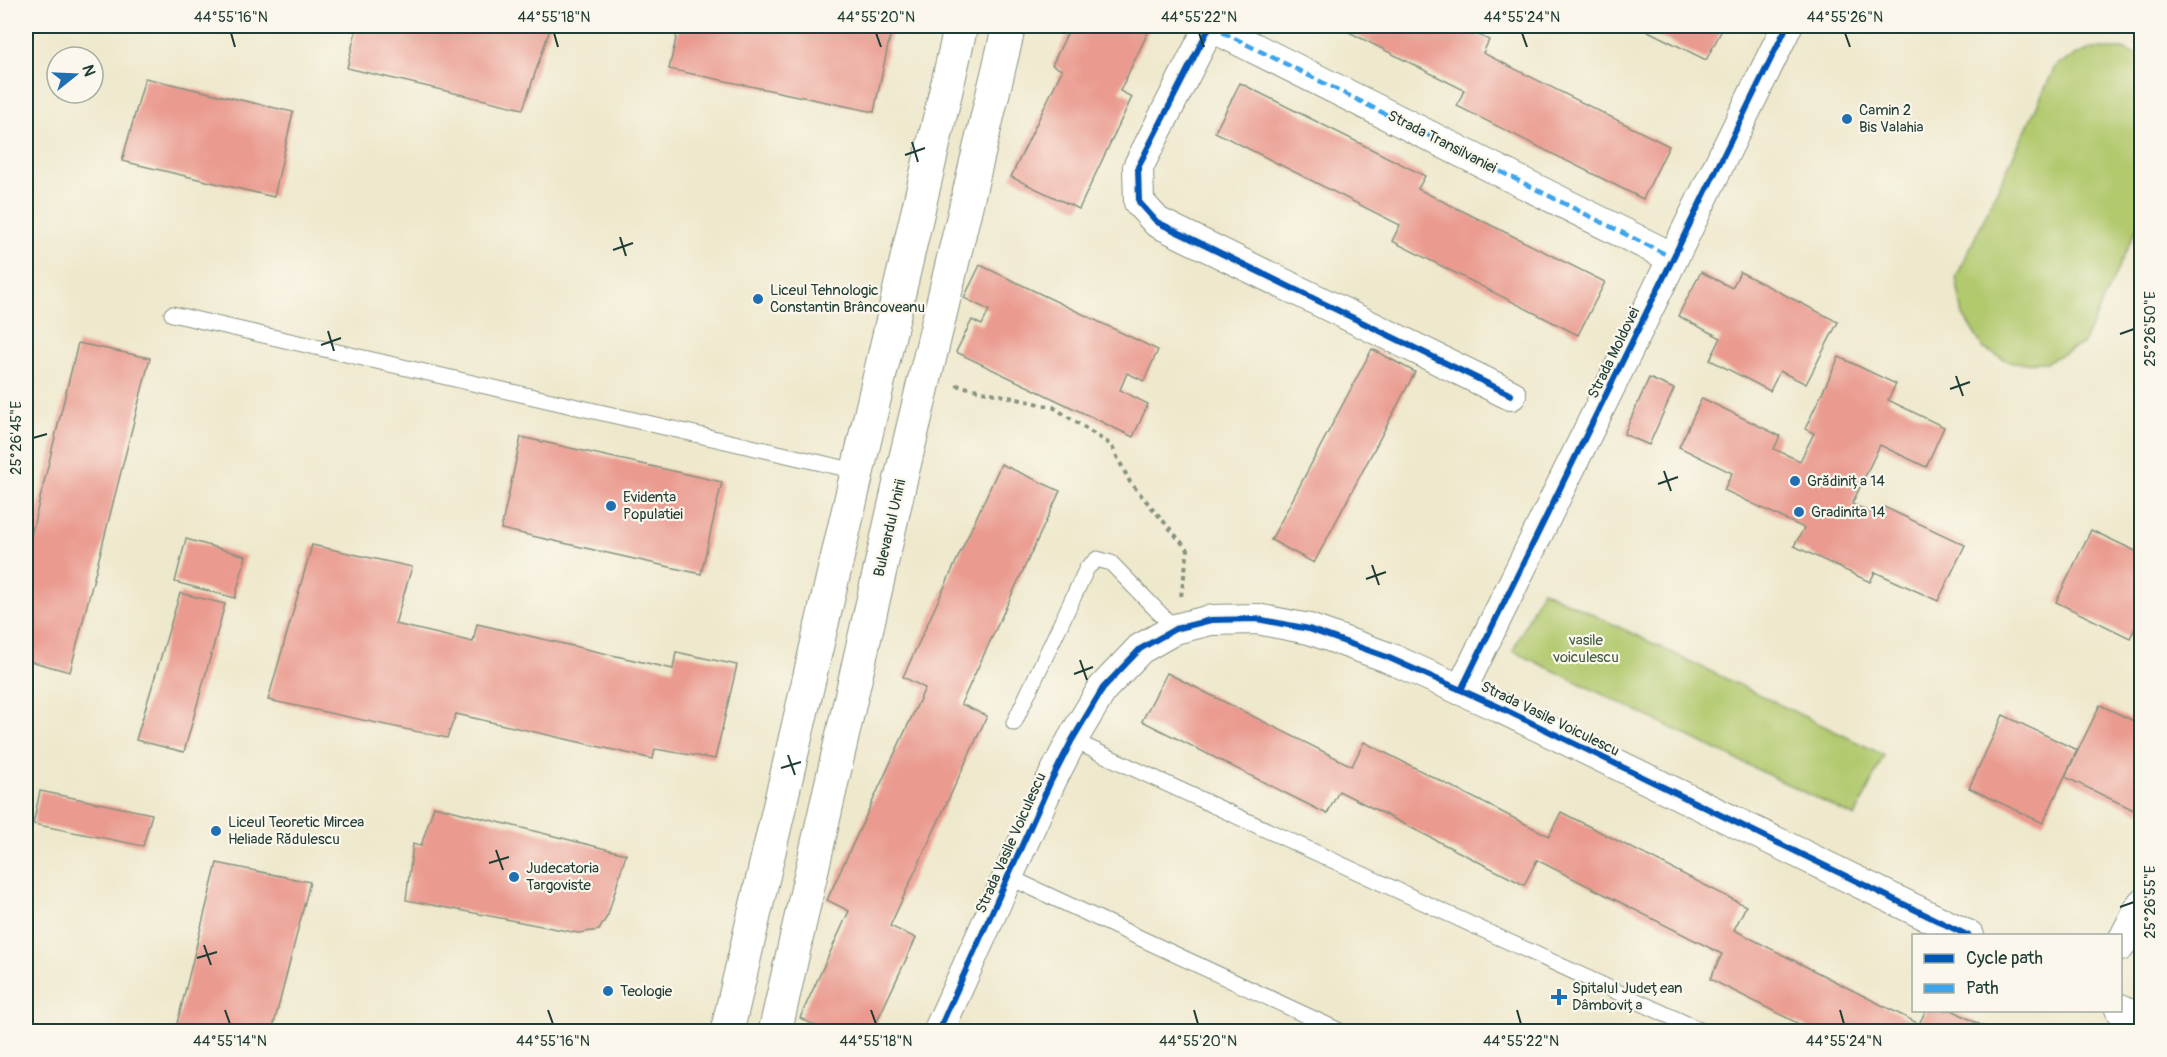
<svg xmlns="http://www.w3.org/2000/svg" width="2167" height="1057" viewBox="0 0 2167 1057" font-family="Pangolin,sans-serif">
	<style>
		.green { fill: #b2c96e; stroke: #688351; stroke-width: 1.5 }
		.building { fill: #ea9a8e }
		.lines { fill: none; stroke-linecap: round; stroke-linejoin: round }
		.service-casing { stroke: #869280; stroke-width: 17 }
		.minor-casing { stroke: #869280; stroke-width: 32 }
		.secondary-casing { stroke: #869280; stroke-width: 35 }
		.path { stroke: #869280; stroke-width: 4; stroke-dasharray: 4.5 4.5; stroke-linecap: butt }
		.service { stroke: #fff; stroke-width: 15 }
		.minor { stroke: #fff; stroke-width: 30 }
		.secondary { stroke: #fff; stroke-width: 33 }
		.quiet { stroke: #3da4eb; stroke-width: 4.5; stroke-dasharray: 9 4.5; stroke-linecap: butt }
		.cycleway-casing { stroke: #fbf7ec; stroke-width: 10 }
		.cycleway { stroke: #0057b8; stroke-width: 6 }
		.ticks { fill: none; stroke: #1f3d34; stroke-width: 2 }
		.poi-dot { fill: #1f6fb2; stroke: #fbf7ec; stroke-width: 2 }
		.labels { text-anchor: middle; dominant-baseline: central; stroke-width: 4.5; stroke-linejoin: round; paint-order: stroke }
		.poi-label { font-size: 15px; fill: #1f3d34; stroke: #fbf7ec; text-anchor: start }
		.street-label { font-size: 15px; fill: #1f3d34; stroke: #fbf7ec }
		.park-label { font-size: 15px; fill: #446042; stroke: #fbf7ec }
		.neatline { fill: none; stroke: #1f3d34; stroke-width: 2 }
		.ticks-label { font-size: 15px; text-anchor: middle; fill: #1f3d34 }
	</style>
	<rect width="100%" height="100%" fill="#fbf7ec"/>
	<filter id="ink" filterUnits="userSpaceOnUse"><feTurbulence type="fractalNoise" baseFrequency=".0167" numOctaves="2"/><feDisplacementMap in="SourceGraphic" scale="12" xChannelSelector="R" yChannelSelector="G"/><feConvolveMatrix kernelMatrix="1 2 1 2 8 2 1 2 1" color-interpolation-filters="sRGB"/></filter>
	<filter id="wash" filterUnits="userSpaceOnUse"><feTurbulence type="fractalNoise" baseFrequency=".008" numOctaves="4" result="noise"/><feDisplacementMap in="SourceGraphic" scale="24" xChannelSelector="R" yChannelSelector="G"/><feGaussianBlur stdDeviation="1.35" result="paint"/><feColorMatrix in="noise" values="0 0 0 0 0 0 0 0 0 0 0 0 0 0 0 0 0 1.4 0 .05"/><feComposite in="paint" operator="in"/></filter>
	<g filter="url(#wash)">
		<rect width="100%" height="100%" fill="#eee8cc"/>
		<g class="green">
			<polygon points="2090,49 2123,49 2141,57 2141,219 2083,344 2046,362 2012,363 1984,349 1963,315 1956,278 2056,65"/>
			<polygon points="1542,590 1884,755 1855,817 1513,651"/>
		</g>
		<g id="blocks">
			<g class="building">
				<polygon points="357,26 551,26 523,109 347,68"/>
				<polygon points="679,26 865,26 891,31 874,112 669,69"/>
				<polygon points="1071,26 1151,26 1120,91 1132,97 1079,209 1011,177 1062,70 1052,65"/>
				<polygon points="1337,26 1460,26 1489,40 1483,53 1669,146 1643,199 1457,106 1464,90"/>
				<polygon points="1638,26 1724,26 1706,60"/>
				<polygon points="145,78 293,112 274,197 122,161"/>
				<polygon points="1240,83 1425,176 1418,189 1605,282 1578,335 1392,241 1400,225 1215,132"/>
				<polygon points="980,265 1158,350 1144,381 1127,373 1120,390 1148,404 1133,437 956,352 972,320 982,325 989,310 964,298"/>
				<polygon points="1701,272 1732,288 1740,272 1838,322 1806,384 1780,371 1770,391 1710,360 1721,338 1678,316"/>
				<polygon points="78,343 150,358 70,672 26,660 26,556"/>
				<polygon points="1372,349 1415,372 1314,563 1271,540"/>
				<polygon points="1839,357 1896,384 1888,400 1944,427 1926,467 1880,445 1852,504 1877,516 1882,506 1965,545 1938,601 1875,572 1870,582 1794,546 1804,528 1724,490 1732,473 1679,447 1702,398 1780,436 1774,449 1800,461 1814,433 1805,429"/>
				<polygon points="1649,378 1674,389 1649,445 1624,434"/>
				<polygon points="521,437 722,482 701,574 501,529"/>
				<polygon points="1001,464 1060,491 961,704 987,716 890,926 916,938 872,1032 828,1032 800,1018 849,911 827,900 925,688 903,677"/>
				<polygon points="2091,530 2142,554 2142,614 2130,638 2056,602"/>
				<polygon points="186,539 246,556 235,598 175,582"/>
				<polygon points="312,545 412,567 395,624 473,642 477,624 673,669 676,652 737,665 715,759 655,749 653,759 456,714 447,738 268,700"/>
				<polygon points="180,593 225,604 184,752 136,740"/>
				<polygon points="1167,673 1352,766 1364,742 1549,836 1561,812 1746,906 1734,930 1919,1024 1926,1010 1952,1010 1994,1032 1815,1032 1710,979 1722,954 1537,860 1524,885 1339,791 1327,814 1142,721"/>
				<polygon points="2100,705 2142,725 2142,809 2140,813 2065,777"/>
				<polygon points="2003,715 2077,750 2043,823 1969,788"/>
				<polygon points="40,791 152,814 143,846 33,824"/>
				<polygon points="434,806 626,854 608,915 599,930 578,933 406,900 413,844 421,846"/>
				<polygon points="217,863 310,882 272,1032 175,1032"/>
			</g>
		</g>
	</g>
	<g filter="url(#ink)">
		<use href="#blocks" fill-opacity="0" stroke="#869280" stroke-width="1.5"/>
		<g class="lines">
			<defs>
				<g id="service">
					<polyline points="172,314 856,471"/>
					<polyline points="1014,723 1087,568 1097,559 1111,563 1175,629"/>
					<polyline points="1072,740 1704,1032"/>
					<polyline points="1009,877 1342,1032"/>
				</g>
				<g id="minor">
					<polyline points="1210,26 1138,167 1139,202 1157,222 1511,395"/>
					<polyline points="1210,26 1673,258"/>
					<polyline points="1461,690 1787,26"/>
					<polyline points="2120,946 2142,904"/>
					<polyline points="2120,1009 2142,1019"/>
					<polyline points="938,1032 1050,783 1072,740 1103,688 1140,649 1175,629 1211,620 1257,619 1309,629 1387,657 1497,706 1969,936"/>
				</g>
				<g id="secondary">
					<polyline points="727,1032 961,26"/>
					<polyline points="775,1032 900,482 1009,26"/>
				</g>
			</defs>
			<use href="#service" class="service-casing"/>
			<use href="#minor" class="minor-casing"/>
			<use href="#secondary" class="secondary-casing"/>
			<polyline class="path" points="956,385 1053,407 1111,445 1130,482 1188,550 1181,596"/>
			<use href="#service" class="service"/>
			<use href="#minor" class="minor"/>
			<use href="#secondary" class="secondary"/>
			<polyline class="quiet" points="1210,26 1673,258"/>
			<defs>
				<g id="cycleway">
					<polyline points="1210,26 1138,167 1139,202 1157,222 1511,395"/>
					<polyline points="1461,690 1787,26"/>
					<polyline points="938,1032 1050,783 1072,740 1103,688 1140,649 1175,629 1211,620 1257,619 1309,629 1387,657 1497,706 1969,936"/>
				</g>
			</defs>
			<use href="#cycleway" class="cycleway-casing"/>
			<use href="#cycleway" class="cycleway"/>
		</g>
	</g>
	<path class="ticks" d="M231 33 235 47M554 33 558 47M876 33 881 47M1199 33 1204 47M1522 33 1527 47M1845 33 1850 47M912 142 918 162M905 155 925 148M620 237 626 256M613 250 633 243M328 331 334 351M2120 334 2134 329M321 345 341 338M1956 376 1963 396M1950 389 1970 382M33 438 47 434M1664 471 1671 491M1658 484 1678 477M1372 565 1379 585M1366 579 1386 572M1080 660 1087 680M1074 674 1093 667M788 755 795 775M781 768 801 762M496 850 503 870M489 863 509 857M2120 907 2134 902M204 945 211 965M197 958 217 952M225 1010 230 1024M548 1010 553 1024M871 1010 876 1024M1194 1010 1198 1024M1517 1010 1521 1024M1840 1010 1844 1024"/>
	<g class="poi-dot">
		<circle cx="1847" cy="119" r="6"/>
		<circle cx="758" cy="299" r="6"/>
		<circle cx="1795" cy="481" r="6"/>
		<circle cx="611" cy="506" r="6"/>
		<circle cx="1799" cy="512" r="6"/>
		<circle cx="216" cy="831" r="6"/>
		<circle cx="514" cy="877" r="6"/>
		<circle cx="608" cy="991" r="6"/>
		<path d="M1556 988h6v6h6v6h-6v6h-6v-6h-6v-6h6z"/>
	</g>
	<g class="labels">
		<g class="poi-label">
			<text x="1859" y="110">Camin 2<tspan x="1859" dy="17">Bis Valahia</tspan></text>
			<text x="770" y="290">Liceul Tehnologic<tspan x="770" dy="17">Constantin Brâncoveanu</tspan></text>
			<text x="1807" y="481">Grădinița 14</text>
			<text x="623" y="497">Evidenta<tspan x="623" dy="17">Populatiei</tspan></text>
			<text x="1811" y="512">Gradinita 14</text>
			<text x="228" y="822">Liceul Teoretic Mircea<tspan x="228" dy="17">Heliade Rădulescu</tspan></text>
			<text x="526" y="868">Judecatoria<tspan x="526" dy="17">Targoviste</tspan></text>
			<text x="1572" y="988">Spitalul Județean<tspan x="1572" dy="17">Dâmbovița</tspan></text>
			<text x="620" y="991">Teologie</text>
		</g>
		<g class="street-label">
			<text transform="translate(1442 142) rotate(27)">Strada Transilvaniei</text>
			<text transform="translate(1614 353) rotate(-64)">Strada Moldovei</text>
			<text transform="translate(890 528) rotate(-77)">Bulevardul Unirii</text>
			<text transform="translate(1550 719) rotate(26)">Strada Vasile Voiculescu</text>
			<text transform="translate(1011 843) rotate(-66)">Strada Vasile Voiculescu</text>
		</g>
		<g class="park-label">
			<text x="1586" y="640">vasile<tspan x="1586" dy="17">voiculescu</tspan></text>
		</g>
	</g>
	<rect width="2167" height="1057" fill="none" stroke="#fbf7ec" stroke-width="66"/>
	<rect x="1912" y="934" width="210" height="78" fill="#fbf7ec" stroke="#a3ada2" stroke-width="1.5"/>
	<rect x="1924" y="954" width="30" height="9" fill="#0057b8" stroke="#a3ada2" stroke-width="1.5"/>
	<text x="1966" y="964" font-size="18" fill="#1f3d34">Cycle path</text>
	<rect x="1924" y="984" width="30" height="9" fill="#3da4eb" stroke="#a3ada2" stroke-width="1.5"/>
	<text x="1966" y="994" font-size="18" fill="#1f3d34">Path</text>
	<g transform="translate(75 75) rotate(72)"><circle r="28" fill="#fbf7ec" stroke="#a3ada2" stroke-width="1.5"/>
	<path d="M0-4.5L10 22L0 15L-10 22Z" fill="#1f6fb2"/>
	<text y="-9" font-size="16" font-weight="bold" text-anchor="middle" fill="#1f3d34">N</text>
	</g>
	<rect x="33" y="33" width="2101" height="991" class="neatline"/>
	<g class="ticks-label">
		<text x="231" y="22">44°55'16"N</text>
		<text x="554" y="22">44°55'18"N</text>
		<text x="876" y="22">44°55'20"N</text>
		<text x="1199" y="22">44°55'22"N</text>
		<text x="1522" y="22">44°55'24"N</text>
		<text x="1845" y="22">44°55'26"N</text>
		<text transform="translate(2150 329) rotate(-90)" y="5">25°26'50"E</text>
		<text transform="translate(16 438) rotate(-90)" y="5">25°26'45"E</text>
		<text transform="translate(2150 902) rotate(-90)" y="5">25°26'55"E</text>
		<text x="230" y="1046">44°55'14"N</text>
		<text x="553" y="1046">44°55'16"N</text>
		<text x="876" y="1046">44°55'18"N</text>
		<text x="1198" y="1046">44°55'20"N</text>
		<text x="1521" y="1046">44°55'22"N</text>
		<text x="1844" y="1046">44°55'24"N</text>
	</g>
</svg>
